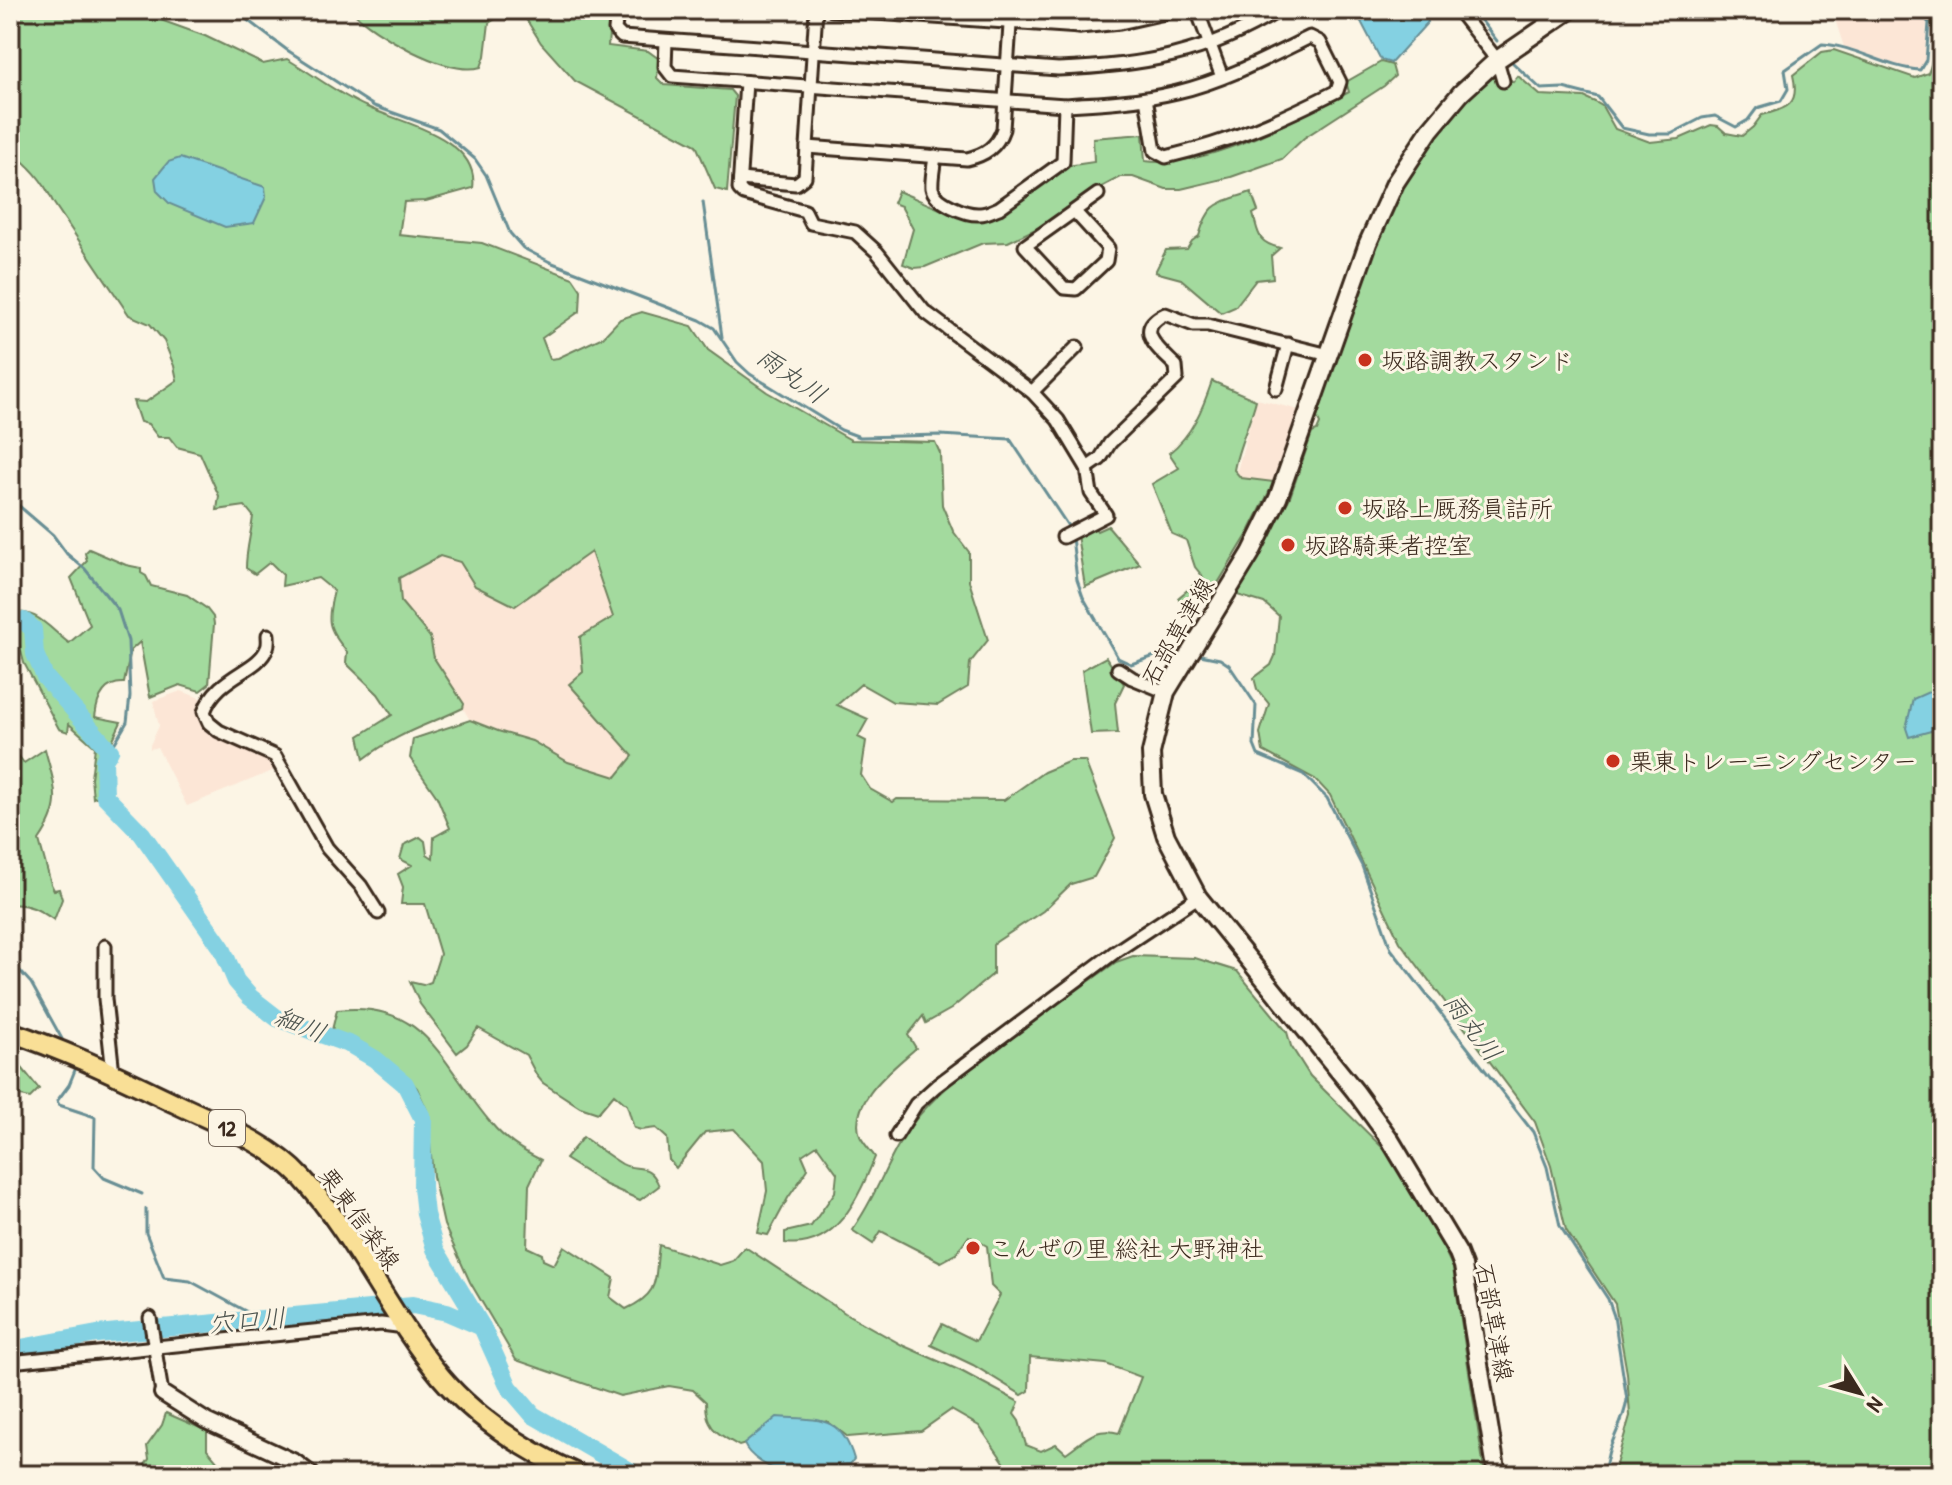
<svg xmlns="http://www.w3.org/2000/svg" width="1952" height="1485" viewBox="0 0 1952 1485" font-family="'Patrick Hand','Klee One',sans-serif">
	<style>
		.built { fill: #fce6d6 }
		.green { fill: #a3da9e; stroke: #6f825e; stroke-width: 2 }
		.water { fill: #84d1e2; stroke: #678e94; stroke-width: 2 }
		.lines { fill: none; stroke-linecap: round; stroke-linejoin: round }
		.stream { stroke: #678e94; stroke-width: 3 }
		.river { stroke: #84d1e2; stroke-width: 18 }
		.minor-casing { stroke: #3b2a1e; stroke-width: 17 }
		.tertiary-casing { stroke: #3b2a1e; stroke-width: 20 }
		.secondary-casing { stroke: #3b2a1e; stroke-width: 22 }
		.primary-casing { stroke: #3b2a1e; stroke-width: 24 }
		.minor { stroke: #fcf5e5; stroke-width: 11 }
		.tertiary { stroke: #fcf5e5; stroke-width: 14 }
		.secondary { stroke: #fcf5e5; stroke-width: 16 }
		.primary { stroke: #f9df96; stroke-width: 18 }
		.poi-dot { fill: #c8321e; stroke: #fcf5e5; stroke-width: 3 }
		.labels { text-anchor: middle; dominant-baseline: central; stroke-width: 6; stroke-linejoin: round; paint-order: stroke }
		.shield { fill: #fcf5e5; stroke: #75675a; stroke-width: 2 }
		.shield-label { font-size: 22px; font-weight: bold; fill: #3b2a1e }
		.poi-label { font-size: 24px; fill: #3b2a1e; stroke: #fcf5e5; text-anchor: start }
		.street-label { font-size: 24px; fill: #3b2a1e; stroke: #fcf5e5 }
		.water-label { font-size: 26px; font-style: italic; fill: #4d544f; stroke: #fcf5e5 }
	</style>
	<rect width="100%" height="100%" fill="#fcf5e5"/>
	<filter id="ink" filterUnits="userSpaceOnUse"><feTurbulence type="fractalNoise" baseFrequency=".0125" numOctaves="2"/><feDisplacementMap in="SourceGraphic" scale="16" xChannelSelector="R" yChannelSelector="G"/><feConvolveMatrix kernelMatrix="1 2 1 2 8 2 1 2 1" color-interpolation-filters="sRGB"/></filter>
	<g filter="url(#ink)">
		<g class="built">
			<polygon points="1832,10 1916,10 1927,22 1925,59 1921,68 1904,68 1844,47"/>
			<polygon points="1257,399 1299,410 1274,482 1240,478 1237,471"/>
			<polygon points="591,551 613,617 580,637 633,755 617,778 568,762 533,741 498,731 470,720 463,708 464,704 434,658 430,637 401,602 398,579 440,555 460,562 475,586 515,606"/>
			<polygon points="181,691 203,699 201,718 272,761 277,769 187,806 157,747 150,749 150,745 159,726 153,701"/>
		</g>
		<g class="green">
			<path d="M10 10C33 10 93 3 109 19H158L205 36 263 64 287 59C313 74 339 95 367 107 401 123 480 138 473 188L426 201 404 202 399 235 482 243 573 278 581 290 580 311 542 338 550 359 558 358 603 337 620 319 642 312 692 326 708 350 767 392 851 440 935 442 940 453 942 505 953 531 969 552V581L988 640 970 663 968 687 938 705 893 702 861 684 837 705 868 719 858 737 866 741 861 775 870 789 893 802 897 799 1004 800 1044 772 1070 761H1085L1115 838 1094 877 1071 884 1043 911 993 944V974L951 1009 926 1023 923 1016 908 1035 916 1048C894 1068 848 1101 860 1136 863 1143 871 1151 875 1157 859 1196 837 1250 785 1243V1232L811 1226 835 1192 837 1173 817 1145 802 1155 808 1169 788 1198 768 1235 758 1233 767 1191 764 1161 734 1129 705 1132 676 1168 669 1160 667 1138 656 1128 641 1130 634 1128 627 1105 614 1094 598 1113 580 1107 543 1083 537 1076 526 1055 478 1028 467 1045 457 1053 420 1004 410 982 423 985 431 982 440 954 425 904H401L403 887 398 874 412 865 400 859 404 845 420 837 425 841 427 854 433 858 434 837 450 828 437 797 410 758 413 739 470 720 498 731 532 741 568 762 616 777 633 756 569 684 583 672 580 637 613 617 591 552 515 606 475 586 460 562 440 556 399 578 401 602 430 637 434 658 464 704 463 708C426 726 397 733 364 759L359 736 392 715 378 694 346 663 347 652C327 628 326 621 334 591L318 578 282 586 283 575 270 562 255 574 246 568C246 549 251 535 253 516L245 506 217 510 219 496 200 453 177 447 169 437H158L148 424 140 422 133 401 146 402 177 380 174 366 164 341 150 324 129 315 53 202C43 179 29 166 10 150Z"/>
			<path d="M351 10H509L489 23 485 56 481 67C448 77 373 34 351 10Z"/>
			<polygon points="510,10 611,10 608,46 648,51 659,59 657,78 664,85 730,90 735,96 727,192 715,189 696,145 575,81 541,43 526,19"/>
			<path d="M1924 10H1942V1475H1613L1630 1416 1627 1373 1615 1304 1566 1230 1551 1166 1535 1122 1400 942 1330 795 1315 779 1263 751 1260 733 1269 704 1257 689 1254 678 1271 665 1275 656 1279 616 1264 603 1237 595 1290 497 1312 433 1317 431 1320 424 1317 418C1348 324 1372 222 1432 141 1452 113 1479 89 1505 67L1509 78 1513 82 1518 76 1540 95 1584 97 1595 102 1602 106 1615 129 1650 142 1679 139 1711 125 1718 126 1726 133 1742 136 1753 127 1762 115C1788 109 1800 104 1793 75L1822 52 1834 50 1915 78 1928 73C1933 63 1936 38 1933 28 1930 20 1925 18 1924 10Z"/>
			<path d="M1381 62 1392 65 1395 76 1384 86 1304 138 1282 159 1231 177 1181 189H1166L1133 177H1120L1092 192 1042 226 1008 242 983 243 925 267 914 268 903 264 913 229 901 206 893 203 898 191C926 202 960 223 991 218L1067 166 1094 162 1093 138 1143 134 1145 161C1205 170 1296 119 1349 92L1346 82Z"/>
			<path d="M1251 192 1258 211 1253 214C1259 235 1257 242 1280 248L1271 256 1273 278 1256 280 1235 307 1221 313 1181 279 1155 272 1166 250 1187 249 1192 241 1199 236C1209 201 1218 204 1251 192Z"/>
			<path d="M1212 381 1256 400C1250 424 1238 446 1234 470L1241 478 1274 482 1249 532 1206 603 1193 593 1182 603 1178 598 1203 577 1195 567 1186 540 1172 534 1152 484 1179 468 1169 453C1192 435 1203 408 1212 381Z"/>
			<polygon points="1108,526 1140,564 1085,587 1077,535 1095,528 1097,531"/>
			<path d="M89 549 126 565 141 568V573L146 576 151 586 187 595 206 608 213 617 214 624 209 684 200 691 180 685 150 697 140 642 131 650 124 683C104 682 97 699 95 717L121 722 102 763 103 794 93 798 91 778 95 747 69 724 68 732 59 729 24 663 16 632 10 631V614C34 606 50 629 69 643L90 625 71 578 87 561 85 553Z"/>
			<polygon points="1106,657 1124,684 1115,703 1118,733 1091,734 1082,670"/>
			<path d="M10 745 24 763 45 749C55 788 64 804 39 840L51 884 54 890 59 889 62 899 54 920C41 911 27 902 10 905Z"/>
			<path d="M1133 956 1195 958 1237 971 1287 1032 1291 1046 1310 1076 1390 1155 1444 1249 1453 1268 1485 1475H1013L979 1426 951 1410 921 1431 848 1437 827 1421 739 1446C717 1433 706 1430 706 1402L693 1390 669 1386 620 1396 516 1360 470 1282 444 1225 433 1176 427 1110 417 1088 405 1075 368 1047 332 1030 337 1010C428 999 443 1068 491 1123 505 1140 521 1150 541 1160L529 1185 527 1247 542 1254 543 1260 554 1265 564 1246 614 1278 610 1297 626 1309C661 1293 654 1280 659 1245L720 1265 733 1261 745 1247 845 1313 904 1346 961 1371 1019 1402 1014 1414 1019 1421 1026 1445 1041 1451 1056 1444 1066 1453C1085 1440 1095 1426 1119 1433L1141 1377 1106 1364 1030 1357 1029 1391 1022 1395 973 1365 931 1345 942 1324 976 1341 1000 1295 991 1286 987 1246 969 1236 956 1254 941 1262 881 1231 873 1244 852 1230C877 1197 888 1155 913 1123 936 1093 966 1072 996 1049 1035 1020 1076 991 1116 962Z"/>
			<polygon points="10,1053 39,1089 30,1098 16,1095 10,1101"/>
			<path d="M583 1137C596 1146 609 1156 622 1164 636 1172 650 1161 659 1186L640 1200 606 1185 565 1159Z"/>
			<polygon points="166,1413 207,1431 207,1449 229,1475 138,1475 149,1459 147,1446 162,1425"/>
		</g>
		<g class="water">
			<polygon points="1355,10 1425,10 1428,22 1391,63 1381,60"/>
			<polygon points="180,158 265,187 266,197 254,223 225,227 170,204 157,191 155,178 168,162"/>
			<polygon points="1942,686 1942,728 1909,737 1906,728 1913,699"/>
			<path d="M777 1417C817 1420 841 1414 854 1459L850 1464 783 1472C770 1469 749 1457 744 1444Z"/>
		</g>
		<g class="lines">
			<g class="stream">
				<polyline points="234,10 287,50 374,106 439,129 475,159 486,175 510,233 523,248 550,262 700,320 714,328 737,362 750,374 841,430 860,437 940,435 1010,439 1070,529"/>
				<polyline points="1473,10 1497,41"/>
				<path d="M1513 63 1541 89 1563 88 1598 97 1622 128 1649 134H1671L1702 118 1715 116 1736 127 1748 120 1757 108 1781 101 1788 89 1785 70 1822 44C1856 46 1886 68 1920 70L1926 60 1929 23 1918 10"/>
				<polyline points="703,202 722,337"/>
				<polyline points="10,505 18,505 53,535 67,554 85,569 118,610 128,641 130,696 127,722 110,751"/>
				<polyline points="1072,537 1077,580 1083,597 1118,658 1131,664 1167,652"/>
				<path d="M1200 655 1220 659 1229 665 1256 705 1254 745 1258 755 1303 774 1327 798 1362 866 1391 949 1533 1132 1547 1167 1560 1226 1608 1299 1614 1316 1627 1400C1623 1428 1605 1445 1605 1475"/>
				<polyline points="10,960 31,983 62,1039"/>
				<polyline points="75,1070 69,1085 57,1101 59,1105 95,1117 94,1167 104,1178 142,1194"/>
				<polyline points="146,1209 146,1233 164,1278 190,1281 262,1320"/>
			</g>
			<g class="river">
				<polyline points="10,621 24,621 33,629 35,654 45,677 110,751 104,760 105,796 142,834 222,948 236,981 250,997 277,1018 351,1045 375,1059 405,1084 423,1119 422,1187 425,1214 435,1249 482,1327 509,1387 533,1415 637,1475"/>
				<polyline points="10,1350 97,1334 413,1305 447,1312 482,1327"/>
			</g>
			<defs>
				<g id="minor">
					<path d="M617 10 615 30 622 37 1058 69C1140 66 1208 55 1279 10"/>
					<polyline points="832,10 1080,27 1120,23 1178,10"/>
					<polyline points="1197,10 1222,77"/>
					<polyline points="1458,10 1497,60 1503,81"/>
					<polyline points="1080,27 1081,10"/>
					<path d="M666 41 665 67 672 76 1065 105C1102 103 1140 101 1177 92 1224 81 1267 58 1310 37L1320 42 1340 82 1337 91C1276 122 1232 141 1166 157L1155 151 1146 98"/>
					<polyline points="746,82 739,189 744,194 805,211 811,223 855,232 877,252 924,311 1032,392 1058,420 1087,468 1091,493 1106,515 1063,537"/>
					<path d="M807 147 967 159C985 155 997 147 1003 129L1011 10"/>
					<path d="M935 156C934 166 931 179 932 188 935 203 967 215 980 214 987 214 993 210 999 208L1063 162 1065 105"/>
					<polyline points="740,179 796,184 805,177 816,10"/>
					<polyline points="1075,212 1108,248 1106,261 1076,289 1064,288 1025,246 1098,194"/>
					<polyline points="1276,389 1288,344"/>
					<polyline points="1032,392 1077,347"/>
					<path d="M1087 468 1100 459 1110 443 1177 378 1176 366C1160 350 1132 330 1165 314L1194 325H1208L1329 355"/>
					<path d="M268 635C268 639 269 644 267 648 258 672 217 675 204 712L209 723 219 731 275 756 327 848 361 886 378 913"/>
					<polyline points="1118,669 1132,678 1166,692"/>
					<polyline points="105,946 105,999 113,1073"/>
					<polyline points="896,1136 916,1104 936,1086 1115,952 1198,897"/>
					<polyline points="150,1318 162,1393"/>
					<polyline points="10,1362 381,1324 405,1327"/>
				</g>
				<polyline id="tertiary" points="162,1393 206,1421 295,1462 312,1475"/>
				<polyline id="secondary" points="1497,1475 1463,1266 1458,1253 1389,1138 1355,1091 1198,897 1166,836 1153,794 1151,753 1166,692 1251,553 1278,498 1368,243 1395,183 1430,130 1461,93 1497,60 1570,10"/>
				<path id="primary" d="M10 1032C68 1051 122 1078 177 1104 220 1125 269 1142 302 1178 357 1238 389 1315 441 1377 478 1421 527 1451 579 1475"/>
			</defs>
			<use href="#minor" class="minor-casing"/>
			<use href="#tertiary" class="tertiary-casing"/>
			<use href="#secondary" class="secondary-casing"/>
			<use href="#primary" class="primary-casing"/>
			<use href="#minor" class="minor"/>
			<use href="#tertiary" class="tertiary"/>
			<use href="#secondary" class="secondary"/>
			<use href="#primary" class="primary"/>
		</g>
	</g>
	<g class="poi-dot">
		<circle cx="1365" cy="360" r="8"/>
		<circle cx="1345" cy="508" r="8"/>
		<circle cx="1288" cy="545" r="8"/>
		<circle cx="1613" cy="761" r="8"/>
		<circle cx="973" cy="1248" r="8"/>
	</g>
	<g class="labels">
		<rect class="shield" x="209" y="1110" width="36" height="36" rx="6"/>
		<g class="shield-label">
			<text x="227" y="1128">12</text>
		</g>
		<g class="poi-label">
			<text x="1381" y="360">坂路調教スタンド</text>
			<text x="1361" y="508">坂路上厩務員詰所</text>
			<text x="1304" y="545">坂路騎乗者控室</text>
			<text x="1629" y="761">栗東トレーニングセンター</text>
			<text x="989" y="1248">こんぜの里 総社 大野神社</text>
		</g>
		<g class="street-label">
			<text transform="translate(1177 631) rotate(-60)">石部草津線</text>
			<text transform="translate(360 1218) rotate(54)">栗東信楽線</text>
			<text transform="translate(1495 1322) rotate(80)">石部草津線</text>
		</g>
		<g class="water-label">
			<text transform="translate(792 375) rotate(35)">雨丸川</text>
			<text transform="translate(301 1024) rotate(23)">細川</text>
			<text transform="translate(1473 1027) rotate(53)">雨丸川</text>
			<text transform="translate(247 1320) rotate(-5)">穴口川</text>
		</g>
	</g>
	<rect width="1952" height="1485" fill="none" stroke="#fcf5e5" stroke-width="40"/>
	<rect x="20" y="20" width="1912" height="1445" fill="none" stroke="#3b2a1e" stroke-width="3" filter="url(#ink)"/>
	<g transform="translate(1860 1393) rotate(127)" stroke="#fcf5e5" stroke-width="6" paint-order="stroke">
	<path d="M0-6L14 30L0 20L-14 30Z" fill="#3b2a1e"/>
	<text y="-12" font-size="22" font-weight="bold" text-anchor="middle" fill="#3b2a1e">N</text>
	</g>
</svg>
